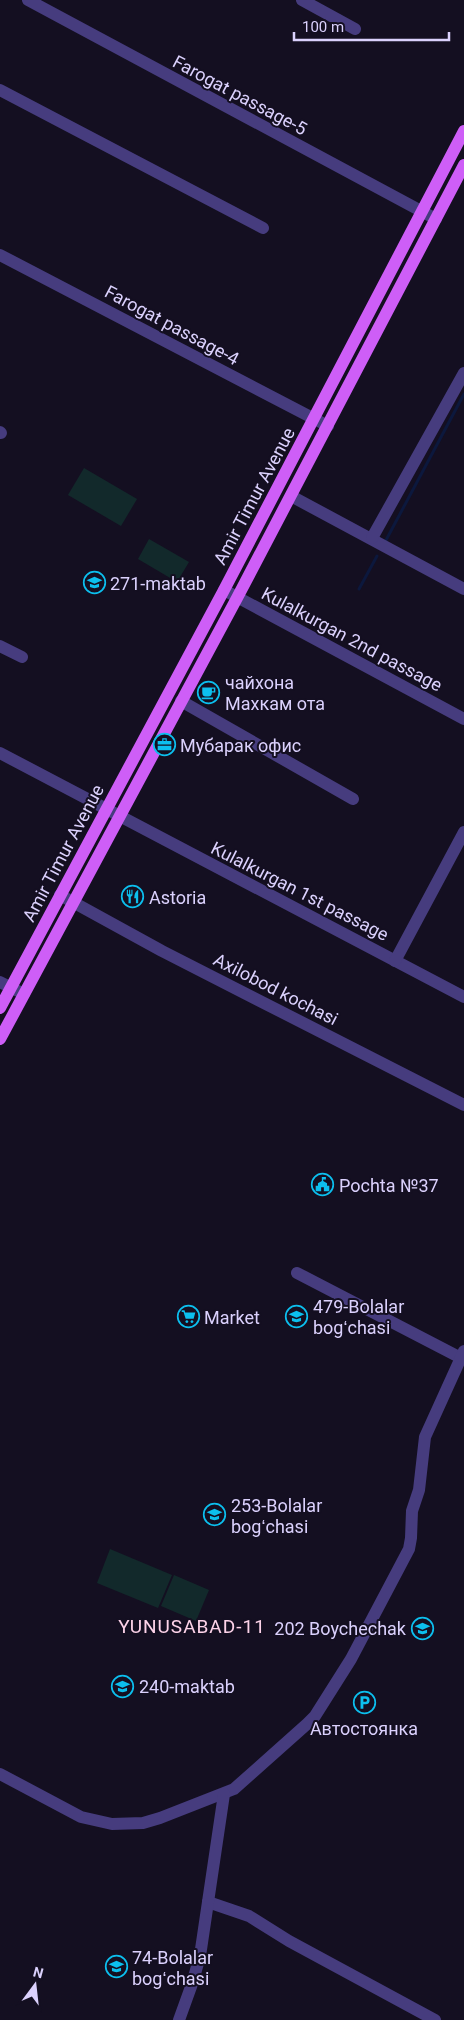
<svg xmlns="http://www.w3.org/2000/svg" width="464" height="2020" viewBox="0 0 464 2020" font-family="Roboto,sans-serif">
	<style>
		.green { fill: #12292b }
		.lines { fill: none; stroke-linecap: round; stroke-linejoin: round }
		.stream { stroke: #0c183d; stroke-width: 3 }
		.street { stroke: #463c7e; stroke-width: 12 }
		.primary { stroke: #ce5ef7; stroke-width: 12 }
		.labels { text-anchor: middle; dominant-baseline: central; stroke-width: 4; stroke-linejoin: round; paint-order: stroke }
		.street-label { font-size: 18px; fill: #dbd1fd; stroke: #140f21 }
		.poi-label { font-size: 18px; fill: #dbd1fd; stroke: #140f21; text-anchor: start }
		.neighbourhood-label { font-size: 19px; letter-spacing: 1px; fill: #fdd3e9; stroke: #140f21 }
	</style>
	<rect width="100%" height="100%" fill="#140f21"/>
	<g class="green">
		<polygon points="84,468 137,499 121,526 68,495"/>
		<polygon points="149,539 189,562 177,582 138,559"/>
		<polygon points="110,1549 172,1575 158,1608 97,1583"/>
		<polygon points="174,1575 209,1590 196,1621 161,1606"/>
	</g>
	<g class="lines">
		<g class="stream">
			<polyline points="385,542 464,394"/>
			<polyline points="359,589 377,556"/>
		</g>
		<g class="street">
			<polyline points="28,0 436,219"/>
			<polyline points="302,0 355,29"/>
			<polyline points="0,90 263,228"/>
			<polyline points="0,255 328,426"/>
			<polyline points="0,432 1,433"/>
			<polyline points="291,496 464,589"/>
			<polyline points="372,538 464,373"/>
			<polyline points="224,590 464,719"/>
			<polyline points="0,646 22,657"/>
			<polyline points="181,701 353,799"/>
			<polyline points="0,753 464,997"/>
			<polyline points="60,895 162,951 464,1105"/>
			<polyline points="395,961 464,832"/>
			<polyline points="0,982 24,994"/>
			<polyline points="297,1273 461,1358"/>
			<polyline points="0,1774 81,1817 112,1824 143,1823 160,1818 234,1789 307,1724 315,1716 351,1659 409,1549 411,1538 412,1511 419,1490 425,1437 464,1351"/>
			<polyline points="208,1902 249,1916 289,1941 435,2020"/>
			<polyline points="179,2020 192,1984 200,1956 224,1794"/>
		</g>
		<g class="primary">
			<polyline points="0,1008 224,590 464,131"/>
			<polyline points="0,1039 237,598 464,165"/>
		</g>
	</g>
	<defs>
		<symbol id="school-ring" viewBox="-11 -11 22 22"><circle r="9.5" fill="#140f21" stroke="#0cbfee" stroke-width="1.5"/><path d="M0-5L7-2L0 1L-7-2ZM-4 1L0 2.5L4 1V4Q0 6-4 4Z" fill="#0cbfee"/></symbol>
		<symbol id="cafe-ring" viewBox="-11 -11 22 22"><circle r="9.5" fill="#140f21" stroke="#0cbfee" stroke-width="1.5"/><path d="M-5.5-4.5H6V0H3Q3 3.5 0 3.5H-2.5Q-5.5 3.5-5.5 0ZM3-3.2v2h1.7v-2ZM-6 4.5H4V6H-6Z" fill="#0cbfee"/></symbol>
		<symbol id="office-ring" viewBox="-11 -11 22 22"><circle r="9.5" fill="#140f21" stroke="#0cbfee" stroke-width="1.5"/><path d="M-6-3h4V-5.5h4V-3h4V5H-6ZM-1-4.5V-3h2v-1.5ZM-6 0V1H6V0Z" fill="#0cbfee"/></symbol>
		<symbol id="restaurant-ring" viewBox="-11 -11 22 22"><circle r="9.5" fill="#140f21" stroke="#0cbfee" stroke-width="1.5"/><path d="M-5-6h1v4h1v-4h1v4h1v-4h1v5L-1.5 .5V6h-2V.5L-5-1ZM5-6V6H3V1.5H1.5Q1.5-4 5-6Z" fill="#0cbfee"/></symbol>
		<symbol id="civic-ring" viewBox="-11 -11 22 22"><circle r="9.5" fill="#140f21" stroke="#0cbfee" stroke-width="1.5"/><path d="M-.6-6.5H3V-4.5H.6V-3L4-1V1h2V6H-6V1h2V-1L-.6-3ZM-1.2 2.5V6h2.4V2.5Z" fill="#0cbfee"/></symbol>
		<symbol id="supermarket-ring" viewBox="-11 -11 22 22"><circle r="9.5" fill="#140f21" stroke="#0cbfee" stroke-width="1.5"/><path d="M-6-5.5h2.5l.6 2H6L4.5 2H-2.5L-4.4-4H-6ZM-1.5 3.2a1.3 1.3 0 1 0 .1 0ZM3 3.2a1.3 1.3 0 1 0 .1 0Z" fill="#0cbfee"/></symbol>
		<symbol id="parking-ring" viewBox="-11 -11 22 22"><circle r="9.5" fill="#140f21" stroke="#0cbfee" stroke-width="1.5"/><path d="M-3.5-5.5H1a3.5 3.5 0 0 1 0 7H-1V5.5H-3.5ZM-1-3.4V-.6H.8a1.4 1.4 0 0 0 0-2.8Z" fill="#0cbfee"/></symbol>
	</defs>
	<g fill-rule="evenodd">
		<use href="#school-ring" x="82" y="570" width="25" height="25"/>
		<use href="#cafe-ring" x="196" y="680" width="25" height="25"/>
		<use href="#office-ring" x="152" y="732" width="25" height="25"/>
		<use href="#restaurant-ring" x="120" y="884" width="25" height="25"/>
		<use href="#civic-ring" x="310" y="1172" width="25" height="25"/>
		<use href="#school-ring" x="284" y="1304" width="25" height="25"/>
		<use href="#supermarket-ring" x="176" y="1304" width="25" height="25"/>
		<use href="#school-ring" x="202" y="1502" width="25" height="25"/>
		<use href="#school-ring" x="410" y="1616" width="25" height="25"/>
		<use href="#school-ring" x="110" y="1674" width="25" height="25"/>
		<use href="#parking-ring" x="352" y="1690" width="25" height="25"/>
		<use href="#school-ring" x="104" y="1954" width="25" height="25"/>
	</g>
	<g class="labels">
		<g class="street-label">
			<text transform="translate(240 95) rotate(28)">Farogat passage-5</text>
			<text transform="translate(172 325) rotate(28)">Farogat passage-4</text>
			<text transform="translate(254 496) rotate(-62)">Amir Timur Avenue</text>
			<text transform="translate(352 639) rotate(28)">Kulalkurgan 2nd passage</text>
			<text transform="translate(63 853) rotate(-62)">Amir Timur Avenue</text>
			<text transform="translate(300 891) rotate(27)">Kulalkurgan 1st passage</text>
			<text transform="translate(276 989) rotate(27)">Axilobod kochasi</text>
		</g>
		<g class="poi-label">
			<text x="110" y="583">271-maktab</text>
			<text x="225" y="682">чайхона<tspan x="225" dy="21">Махкам ота</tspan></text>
			<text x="180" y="745">Мубарак офис</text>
			<text x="149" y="897">Astoria</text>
			<text x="339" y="1185">Pochta №37</text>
			<text x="313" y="1306">479-Bolalar<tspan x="313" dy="21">bogʻchasi</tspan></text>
			<text x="204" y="1317">Market</text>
			<text x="231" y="1505">253-Bolalar<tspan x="231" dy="21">bogʻchasi</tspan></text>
			<text x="406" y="1628" text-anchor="end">202 Boychechak</text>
			<text x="139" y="1686">240-maktab</text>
			<text x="364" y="1728" text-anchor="middle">Автостоянка</text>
			<text x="132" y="1957">74-Bolalar<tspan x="132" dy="21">bogʻchasi</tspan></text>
		</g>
		<g class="neighbourhood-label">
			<text x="192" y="1626">YUNUSABAD-11</text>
		</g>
	</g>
	<g transform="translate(35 1985) rotate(15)" stroke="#140f21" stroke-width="4" paint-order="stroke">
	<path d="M0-4L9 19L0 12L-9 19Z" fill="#dbd1fd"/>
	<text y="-8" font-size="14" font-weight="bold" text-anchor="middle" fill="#dbd1fd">N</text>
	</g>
	<path d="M294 32v8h155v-8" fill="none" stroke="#dbd1fd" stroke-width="2.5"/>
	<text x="302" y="32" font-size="15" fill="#dbd1fd" stroke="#140f21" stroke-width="4" paint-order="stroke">100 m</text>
</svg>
